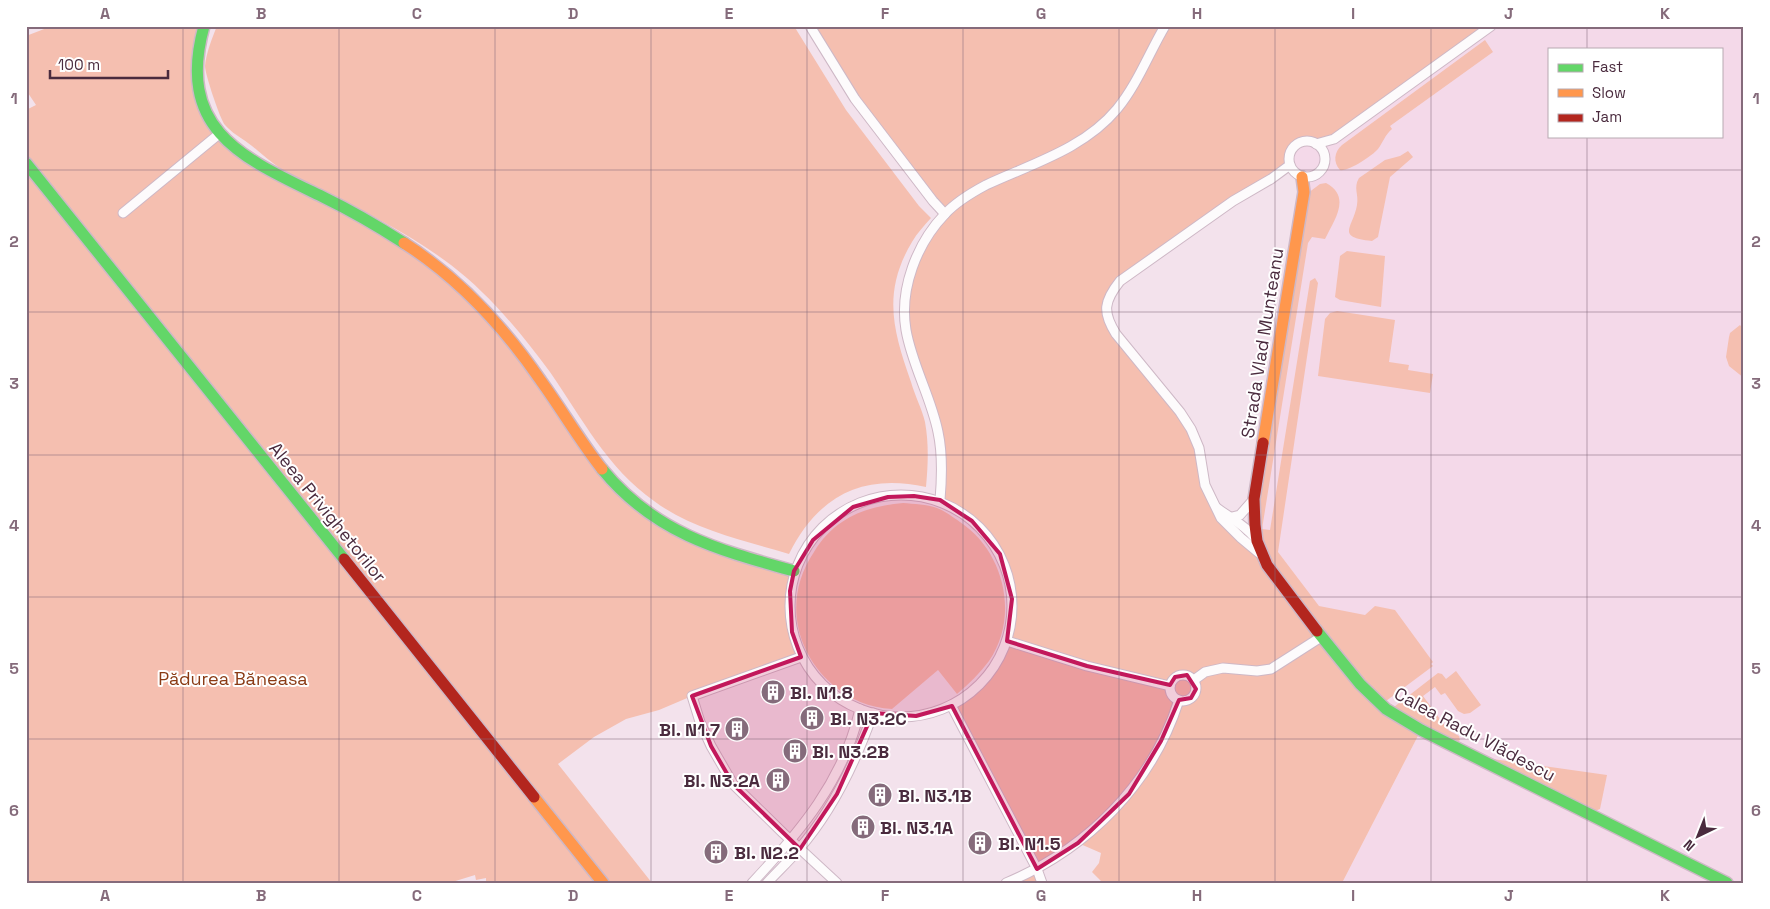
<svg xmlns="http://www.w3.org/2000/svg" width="1770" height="909" viewBox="0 0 1770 909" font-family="'Space Grotesk',sans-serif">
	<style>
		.built { fill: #f4d9e9; fill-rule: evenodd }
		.green { fill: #f5bfb0 }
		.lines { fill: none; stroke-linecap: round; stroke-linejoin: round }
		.street-casing { stroke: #ceb8c6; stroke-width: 11 }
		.fast-casing { stroke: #ceb8c6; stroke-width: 14 }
		.slow-casing { stroke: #ceb8c6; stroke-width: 14 }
		.jam-casing { stroke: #ceb8c6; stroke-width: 14 }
		.street { stroke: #fdfbfc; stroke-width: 9 }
		.fast { stroke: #63d668; stroke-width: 11 }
		.slow { stroke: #ff974d; stroke-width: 11 }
		.jam { stroke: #b3261e; stroke-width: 11 }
		.marked { fill: #c2185b; fill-opacity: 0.2; stroke: #c2185b; stroke-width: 4; stroke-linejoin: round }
		.grid { fill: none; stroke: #856b7b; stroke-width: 1; stroke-opacity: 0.55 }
		.labels { text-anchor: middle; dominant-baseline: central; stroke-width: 4; stroke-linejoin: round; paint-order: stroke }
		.street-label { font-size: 18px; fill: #4a2b3e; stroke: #fff }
		.park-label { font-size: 18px; fill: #8a3b15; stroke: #fff }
		.poi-label { font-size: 18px; font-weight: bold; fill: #4a2b3e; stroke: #fff; text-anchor: start }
		.neatline { fill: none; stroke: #856b7b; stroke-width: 2 }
		.grid-label { font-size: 16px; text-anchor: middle; font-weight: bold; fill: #856b7b }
	</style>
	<rect width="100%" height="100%" fill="#f3e2ec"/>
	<path class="built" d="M1491 26H1744V883H1342L1421 730 1402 720 1259 553 1302 177 1292 170 1290 165V154L1296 145 1305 141 1312 142 1322 148ZM1549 49H1721V136H1549Z"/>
	<g class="green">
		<path d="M52 26H204L202 100 231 145 397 239 485 310 611 481 676 531 794 571C786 601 790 629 801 657L692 696 659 710 626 719 594 737 558 764 652 883H486V878L476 880 475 875 449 883H26V110L36 105 26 90V36Z"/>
		<path d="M217 26H794L846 110 919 206 931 218C924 226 917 233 912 242 882 292 893 331 911 382 915 396 922 409 925 422 929 444 928 465 926 487 862 473 818 496 789 554 743 540 693 530 654 501 607 468 582 418 550 372 521 333 490 295 451 265 414 237 371 215 329 193 313 185 296 178 281 169 269 161 259 151 248 143 240 137 232 133 225 125 220 119 205 74 205 66 206 54 212 38 217 26Z"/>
		<path d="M810 26H1491L1321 148C1304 131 1282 149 1292 170L1271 179 1112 291 1108 321 1191 429 1215 506 1259 553 1360 684 1421 730 1342 883H1103L1092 872 1099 863 1101 853 1078 843 1037 869 1042 883H1006L1036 869 951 705C1010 673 1033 592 989 537 976 521 958 511 940 500L943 462 906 329 911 272 945 214 855 99Z"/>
		<path d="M1485 40 1493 52 1390 126 1392 129C1385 135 1383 142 1378 149 1372 156 1348 172 1340 170 1333 162 1334 152 1342 145Z"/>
		<path d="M1408 151 1413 157 1390 177 1378 237 1372 241C1335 237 1353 228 1357 205 1359 194 1353 188 1359 178L1385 160 1400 156Z"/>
		<path d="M1326 183C1352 197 1334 220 1325 239L1312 237 1308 243 1262 529 1270 530 1310 281 1315 278 1318 283 1278 552 1319 606 1365 615 1375 606 1395 610 1433 662 1431 664 1433 666 1386 701 1360 678 1263 554 1258 512 1308 193 1320 184Z"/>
		<polygon points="1347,251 1385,256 1381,307 1340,300 1335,297 1340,256"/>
		<polygon points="1337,311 1395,320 1389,362 1409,365 1408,370 1433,374 1430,393 1318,376 1325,319 1330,313"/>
		<polygon points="1740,325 1744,330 1742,340 1744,351 1744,378 1729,366 1726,357 1729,337 1730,333"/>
		<path d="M903 503C914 504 927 504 937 508 945 511 953 517 960 522 1004 551 1020 616 989 661 980 673 969 684 957 694L938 670 892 709C870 708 849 699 833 685 793 650 784 596 814 552 821 540 831 529 842 522 861 509 882 505 903 503Z"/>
		<polygon points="1456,671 1481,705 1470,713 1464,714 1458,711 1445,693 1441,695 1435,687 1423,696 1448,730 1459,736 1460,740 1455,744 1394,707 1438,673 1442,674 1446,679"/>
		<polygon points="1493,759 1607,775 1600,809 1595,811"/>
	</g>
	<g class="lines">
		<defs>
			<g id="street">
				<polyline points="810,26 855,99 933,201 945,214"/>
				<circle cx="1307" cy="159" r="18"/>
				<polyline points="1316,144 1334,139 1491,26"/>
				<polyline points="123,213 219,134"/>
				<circle cx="901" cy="606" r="111"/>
				<path d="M940 500C942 477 943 455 938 432 931 397 912 365 906 330 899 289 917 243 945 214 956 202 971 193 986 185 1031 164 1084 149 1117 109 1137 85 1149 53 1165 26"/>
				<path d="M1217 508C1230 518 1244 524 1255 538"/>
				<polyline points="1232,517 1240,515 1254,499"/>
				<path d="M1259 553 1241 538 1221 518 1205 485 1199 448 1191 429 1180 412 1116 334C1102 312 1104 301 1120 281L1233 201 1271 179 1290 165"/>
				<polyline points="1007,641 1087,666 1170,686"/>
				<polyline points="801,657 692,696 700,722 711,746 733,784 783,833 837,883"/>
				<circle cx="1183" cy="688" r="13"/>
				<polyline points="1194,680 1205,672 1223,668 1257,671 1271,669 1321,637"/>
				<polyline points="951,705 1037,869 1042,883"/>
				<path d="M752 883C800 832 844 780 860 709"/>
				<path d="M767 883C778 871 789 861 799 849 833 810 856 761 873 713"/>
				<path d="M1006 883C1087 849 1152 785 1179 700"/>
			</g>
			<g id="fast">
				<path d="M204 26C175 132 245 159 325 198 352 211 379 227 404 243"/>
				<polyline points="26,163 344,559"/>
				<path d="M602 469C654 533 718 550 794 571"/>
				<polyline points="1317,631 1360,684 1386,709 1421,730 1727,883"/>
			</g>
			<g id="slow">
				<path d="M404 243C460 279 504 327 541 381 562 410 580 441 602 469"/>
				<polyline points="1263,443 1304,192 1302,177"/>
				<polyline points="534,797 603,883"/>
			</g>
			<g id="jam">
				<polyline points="1263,443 1254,499 1255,525 1257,541 1267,565 1317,631"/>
				<polyline points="344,559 534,797"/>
			</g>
		</defs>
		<use href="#street" class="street-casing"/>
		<use href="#fast" class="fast-casing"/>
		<use href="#slow" class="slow-casing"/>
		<use href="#jam" class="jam-casing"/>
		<use href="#street" class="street"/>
		<use href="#fast" class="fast"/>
		<use href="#slow" class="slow"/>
		<use href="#jam" class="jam"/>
	</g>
	<path class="marked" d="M914 496 940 500 972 521 1000 554 1012 599 1007 641 1087 666 1170 685 1175 677 1187 675 1196 689 1191 698 1179 700 1161 741 1129 794 1078 843 1037 869 952 706 916 716 873 713 837 794 800 849 733 784 711 746 692 696 801 657 792 632 790 591 794 571 813 540 853 507 888 497Z"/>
	<path class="grid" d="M183 26V883M339 26V883M495 26V883M651 26V883M807 26V883M963 26V883M1119 26V883M1275 26V883M1431 26V883M1587 26V49M1587 136V883M26 170H1744M26 312H1744M26 455H1744M26 597H1744M26 739H1744"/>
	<defs>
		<symbol id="building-disc" viewBox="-11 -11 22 22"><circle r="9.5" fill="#856b7b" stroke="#fff"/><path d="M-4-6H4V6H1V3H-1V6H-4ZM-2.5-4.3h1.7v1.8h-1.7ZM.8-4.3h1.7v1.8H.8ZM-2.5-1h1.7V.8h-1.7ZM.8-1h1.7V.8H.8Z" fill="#fff"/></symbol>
	</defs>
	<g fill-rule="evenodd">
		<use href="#building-disc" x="759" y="678" width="28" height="28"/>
		<use href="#building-disc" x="798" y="704" width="28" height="28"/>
		<use href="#building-disc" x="723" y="715" width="28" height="28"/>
		<use href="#building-disc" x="781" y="737" width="28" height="28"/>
		<use href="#building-disc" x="764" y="766" width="28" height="28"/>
		<use href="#building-disc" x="866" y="781" width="28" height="28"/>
		<use href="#building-disc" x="849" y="813" width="28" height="28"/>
		<use href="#building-disc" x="966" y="829" width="28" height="28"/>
		<use href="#building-disc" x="702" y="838" width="28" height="28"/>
	</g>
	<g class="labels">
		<g class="street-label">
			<text transform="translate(1262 343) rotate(-81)">Strada Vlad Munteanu</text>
			<text transform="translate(328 512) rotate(51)">Aleea Privighetorilor</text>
			<text transform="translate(1475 734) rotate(28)">Calea Radu Vlădescu</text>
		</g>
		<g class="park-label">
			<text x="233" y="678">Pădurea Băneasa</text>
		</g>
		<g class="poi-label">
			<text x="790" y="692">Bl. N1.8</text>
			<text x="830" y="718">Bl. N3.2C</text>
			<text x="720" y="729" text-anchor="end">Bl. N1.7</text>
			<text x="812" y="751">Bl. N3.2B</text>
			<text x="760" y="780" text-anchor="end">Bl. N3.2A</text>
			<text x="898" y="795">Bl. N3.1B</text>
			<text x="880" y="827">Bl. N3.1A</text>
			<text x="998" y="843">Bl. N1.5</text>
			<text x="734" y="852">Bl. N2.2</text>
		</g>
	</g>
	<rect width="1770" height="909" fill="none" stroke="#ffffff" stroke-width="55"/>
	<rect x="1548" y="48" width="175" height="90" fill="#ffffff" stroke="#b7aab2"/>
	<rect x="1558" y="64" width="25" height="8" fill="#63d668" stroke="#b7aab2"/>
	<text x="1592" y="72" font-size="15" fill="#4a2b3e">Fast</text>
	<rect x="1558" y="89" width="25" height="8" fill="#ff974d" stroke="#b7aab2"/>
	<text x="1592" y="98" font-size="15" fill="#4a2b3e">Slow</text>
	<rect x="1558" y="114" width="25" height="8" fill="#b3261e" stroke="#b7aab2"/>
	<text x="1592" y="122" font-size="15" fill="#4a2b3e">Jam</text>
	<g transform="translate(1698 836) rotate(223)" stroke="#ffffff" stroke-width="4" paint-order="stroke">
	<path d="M0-4L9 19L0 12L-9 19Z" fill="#4a2b3e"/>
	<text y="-8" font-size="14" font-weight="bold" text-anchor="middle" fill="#4a2b3e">N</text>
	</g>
	<path d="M50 70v8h118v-8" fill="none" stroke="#4a2b3e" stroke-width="2.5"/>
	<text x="58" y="70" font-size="15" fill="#4a2b3e" stroke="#ffffff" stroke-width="4" paint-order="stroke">100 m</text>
	<rect x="28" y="28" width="1714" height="854" class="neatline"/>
	<g class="grid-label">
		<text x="105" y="19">A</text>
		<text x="261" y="19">B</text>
		<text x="417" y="19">C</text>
		<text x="573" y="19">D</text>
		<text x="729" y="19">E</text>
		<text x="885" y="19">F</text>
		<text x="1041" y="19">G</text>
		<text x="1197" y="19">H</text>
		<text x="1353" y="19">I</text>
		<text x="1509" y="19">J</text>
		<text x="1665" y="19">K</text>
		<text x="14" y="104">1</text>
		<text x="1756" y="104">1</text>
		<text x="14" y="247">2</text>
		<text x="1756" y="247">2</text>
		<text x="14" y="389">3</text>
		<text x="1756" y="389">3</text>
		<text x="14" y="531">4</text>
		<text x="1756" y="531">4</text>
		<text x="14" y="674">5</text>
		<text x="1756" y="674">5</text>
		<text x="14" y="816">6</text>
		<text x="1756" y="816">6</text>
		<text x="105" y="901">A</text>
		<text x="261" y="901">B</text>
		<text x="417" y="901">C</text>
		<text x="573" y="901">D</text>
		<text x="729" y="901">E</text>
		<text x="885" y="901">F</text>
		<text x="1041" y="901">G</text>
		<text x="1197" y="901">H</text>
		<text x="1353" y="901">I</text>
		<text x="1509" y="901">J</text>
		<text x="1665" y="901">K</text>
	</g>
</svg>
